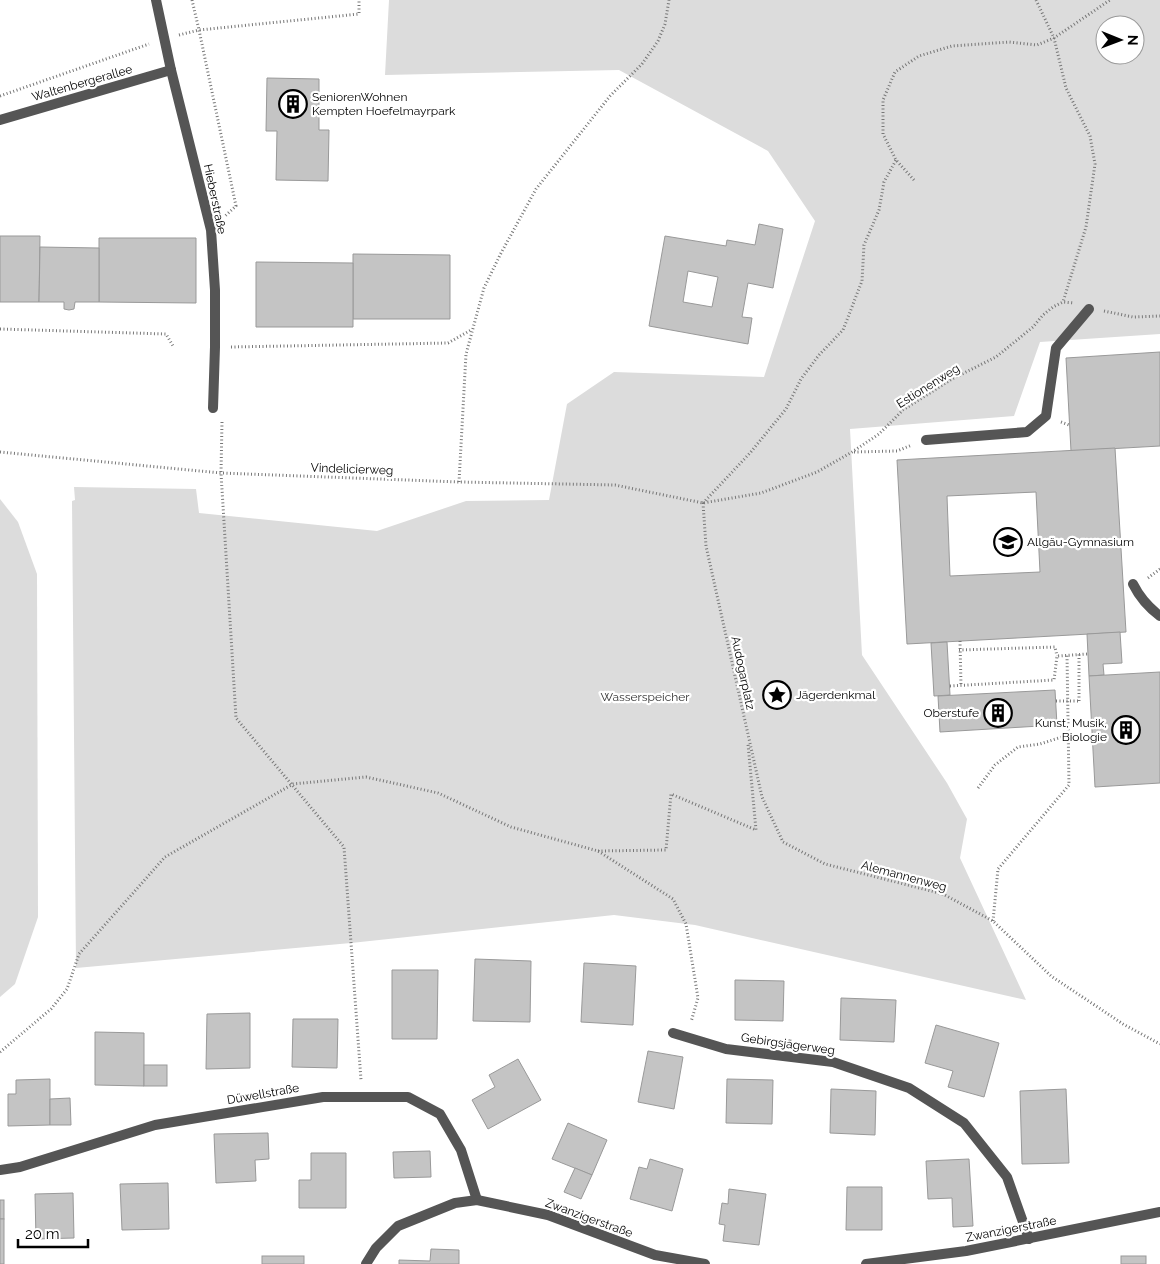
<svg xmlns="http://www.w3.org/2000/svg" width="1160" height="1264" viewBox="0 0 1160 1264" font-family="Raleway,sans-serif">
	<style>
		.green { fill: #dcdcdc; fill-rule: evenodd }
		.building { fill: #c4c4c4; stroke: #999; fill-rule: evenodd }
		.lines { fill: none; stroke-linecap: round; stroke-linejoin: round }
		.path { stroke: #777; stroke-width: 3; stroke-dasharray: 1 2.5; stroke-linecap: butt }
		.lane { stroke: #555; stroke-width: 10 }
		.street { stroke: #555; stroke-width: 10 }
		.path-bridge { stroke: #777; stroke-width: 3; stroke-dasharray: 1 2.5; stroke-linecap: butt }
		.labels { text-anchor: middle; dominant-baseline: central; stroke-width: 4.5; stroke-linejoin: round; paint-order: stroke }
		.street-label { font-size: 12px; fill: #000; stroke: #fff }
		.poi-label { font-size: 12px; fill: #000; stroke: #fff; text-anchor: start }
		.park-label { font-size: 12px; fill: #333; stroke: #fff }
	</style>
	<rect width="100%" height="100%" fill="#fff"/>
	<g class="green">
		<path d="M389 0H1160V334L1040 342 1014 416 850 429 862 655 947 783 967 819 960 858 1026 1000 695 925 614 915 351 943 76 968 72 501 75 500 74 487 196 489 199 513 377 531 466 501 549 500 567 404 614 372 764 377 815 221 768 151 619 70 385 75ZM1105 25H1135V55H1105Z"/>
		<polygon points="0,499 18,522 37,574 38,917 15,984 0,997"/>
	</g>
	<g class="building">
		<polygon points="267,78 319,79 319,130 329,130 328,181 276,180 277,131 266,131"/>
		<path d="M759 224 783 229 773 288 748 283 742 317 752 318 748 344 649 326 665 236 726 246 727 240 755 245ZM688 271 718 277 712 307 683 302Z"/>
		<polygon points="0,236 40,236 39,302 0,302"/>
		<polygon points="99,238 196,238 196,303 99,302"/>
		<polygon points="40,247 99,248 99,302 75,302 74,309 69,310 64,309 64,302 39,302"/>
		<polygon points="353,254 450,255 450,319 353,319"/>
		<polygon points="256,262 353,263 353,327 256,327"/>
		<polygon points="1160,352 1160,446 1071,451 1066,358"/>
		<path d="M1115 448 1126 632 907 644 897 460ZM1036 492 1040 572 950 576 947 496Z"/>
		<polygon points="1120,632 1122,663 1103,664 1104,675 1089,676 1087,634"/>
		<polygon points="947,642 950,695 934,696 931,643"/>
		<polygon points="1160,672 1160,783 1095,787 1089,676"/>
		<polygon points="1055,690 1057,725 940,732 938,696"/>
		<polygon points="475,959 531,961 530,1022 473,1021"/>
		<polygon points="584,963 636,966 633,1025 581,1022"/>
		<polygon points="392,970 438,970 437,1039 392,1039"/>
		<polygon points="735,980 784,981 783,1021 735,1020"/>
		<polygon points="841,998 896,1000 894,1042 840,1040"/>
		<polygon points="250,1013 250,1068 206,1069 207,1014"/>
		<polygon points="293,1019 338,1019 337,1068 292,1067"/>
		<polygon points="936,1025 999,1043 984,1097 948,1087 953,1071 925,1063"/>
		<polygon points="95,1032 144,1033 144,1086 95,1085"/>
		<polygon points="648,1051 683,1057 674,1109 638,1102"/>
		<polygon points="518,1059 541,1100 488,1129 472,1100 495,1087 489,1075"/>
		<rect x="144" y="1065" width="23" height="21"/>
		<polygon points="50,1079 50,1125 8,1126 8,1094 16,1094 16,1080"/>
		<polygon points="727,1079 773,1080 772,1124 726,1123"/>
		<polygon points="831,1089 876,1091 875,1135 830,1133"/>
		<polygon points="1066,1089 1069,1163 1022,1164 1020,1091"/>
		<polygon points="70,1098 71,1125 50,1125 50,1099"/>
		<polygon points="568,1123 607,1140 592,1175 552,1159"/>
		<polygon points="268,1133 269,1159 255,1160 256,1181 216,1183 214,1134"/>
		<polygon points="430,1151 431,1177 394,1178 393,1152"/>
		<polygon points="311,1153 346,1153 346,1208 299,1208 299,1180 311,1180"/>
		<polygon points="650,1159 683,1169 672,1211 630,1199 639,1167 647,1169"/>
		<polygon points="969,1159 973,1226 953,1227 952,1198 928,1199 926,1161"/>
		<polygon points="575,1168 592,1175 581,1199 564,1192"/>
		<polygon points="168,1183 169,1229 122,1230 120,1184"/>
		<polygon points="847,1187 882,1187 882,1230 846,1230"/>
		<polygon points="729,1189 766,1194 759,1245 723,1241 725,1225 719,1224 722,1203 728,1204"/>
		<polygon points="73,1193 74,1238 36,1239 35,1194"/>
		<rect x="0" y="1200" width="4" height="19"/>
		<rect x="0" y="1219" width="4" height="45"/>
		<polygon points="431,1249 459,1250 459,1264 399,1264 399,1260 430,1261"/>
		<rect x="262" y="1256" width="42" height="8"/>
		<rect x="1121" y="1256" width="25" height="8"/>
	</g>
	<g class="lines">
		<g class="path">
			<polyline points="192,0 199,30 359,14 359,0"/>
			<polyline points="1036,0 1054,38 1066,88 1090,136 1095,164 1086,227 1063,302"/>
			<polyline points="179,35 199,30 236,206 224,217"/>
			<polyline points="0,96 149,44"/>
			<polyline points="914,180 896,160 883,134 883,100 895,72 919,56 952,46 1009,42 1037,45 1054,38 1110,0"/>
			<polyline points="1104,311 1133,317 1160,316"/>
			<polyline points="0,329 166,334 173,346"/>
			<polyline points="231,347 448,343 471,330"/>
			<polyline points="222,422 221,473 236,718 344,847 361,1080"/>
			<polyline points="1061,422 1069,425"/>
			<polyline points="0,452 221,473 459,482 615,485 703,503 761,493 817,472 852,452 879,434 903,410 952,379 996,357 1033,327 1043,315 1053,307 1063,302 1074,303"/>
			<polyline points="854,452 897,451 912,445"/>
			<polyline points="459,482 466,354 484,288 500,255 536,189 610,96 642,64 658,41 665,24 669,0"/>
			<polyline points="703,503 706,546 762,797 783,842 825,864 943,894 993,921 1051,976 1123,1024 1160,1044"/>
			<polyline points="703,503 750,453 786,409 801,379 819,355 843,330 862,281 864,245 879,210 884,182 896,160"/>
			<polyline points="1148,578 1160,569"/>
			<polyline points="960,641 961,686"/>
			<polyline points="959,650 1055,647 1057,656"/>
			<polyline points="950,686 1054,680 1057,656 1088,654"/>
			<polyline points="1079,701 1079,654"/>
			<polyline points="978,788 995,765 1018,747 1040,744 1068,735"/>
			<polyline points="598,851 666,850 671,794 756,830 748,744"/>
			<polyline points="993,921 998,869 1069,785 1067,655"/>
			<polyline points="0,1052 51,1009 67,989 79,954 165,857 293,784 366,777 438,793 511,827 598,851 673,899 686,924 698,998 691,1022"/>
		</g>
		<g class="lane">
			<polyline points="926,440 1027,432 1046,416 1056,348 1089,309"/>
			<path d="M1133 584C1140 598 1148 607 1160 616"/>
		</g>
		<g class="street">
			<polyline points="156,0 171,70 211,230 215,290 215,347 213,408"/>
			<polyline points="0,120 171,70"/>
			<polyline points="673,1033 726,1049 833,1062 909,1088 964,1123 1007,1177 1029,1239"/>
			<polyline points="0,1170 20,1167 155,1125 323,1097 408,1097 440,1114 461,1150 477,1200"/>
			<polyline points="366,1264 376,1248 398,1226 455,1203 477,1200 548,1215 655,1255 705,1264"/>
			<polyline points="866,1264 966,1251 1160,1212"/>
		</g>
		<polyline class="path-bridge" points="1056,701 1079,701"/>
	</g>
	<defs>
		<symbol id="building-ring" viewBox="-11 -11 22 22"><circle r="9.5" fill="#fff" stroke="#000" stroke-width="1.5"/><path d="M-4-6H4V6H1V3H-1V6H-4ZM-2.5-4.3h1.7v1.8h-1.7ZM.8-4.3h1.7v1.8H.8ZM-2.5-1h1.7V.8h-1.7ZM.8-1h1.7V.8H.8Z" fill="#000"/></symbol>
		<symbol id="school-ring" viewBox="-11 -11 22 22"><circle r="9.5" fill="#fff" stroke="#000" stroke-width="1.5"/><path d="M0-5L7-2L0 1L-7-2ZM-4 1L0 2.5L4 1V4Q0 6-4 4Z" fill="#000"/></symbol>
		<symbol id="sight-ring" viewBox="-11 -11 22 22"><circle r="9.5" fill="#fff" stroke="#000" stroke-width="1.5"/><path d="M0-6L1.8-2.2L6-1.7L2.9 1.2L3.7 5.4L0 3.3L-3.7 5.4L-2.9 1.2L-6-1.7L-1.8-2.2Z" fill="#000"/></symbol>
	</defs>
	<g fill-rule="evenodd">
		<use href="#building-ring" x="277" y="88" width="32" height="32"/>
		<use href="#school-ring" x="992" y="526" width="32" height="32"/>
		<use href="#sight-ring" x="761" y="679" width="32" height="32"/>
		<use href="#building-ring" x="982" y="697" width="32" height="32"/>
		<use href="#building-ring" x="1110" y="714" width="32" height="32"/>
	</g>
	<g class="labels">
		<g class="street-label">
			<text transform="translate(82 83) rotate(-16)">Waltenbergerallee</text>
			<text transform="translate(215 199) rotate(78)">Hieberstraße</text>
			<text transform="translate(928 386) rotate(-32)">Estionenweg</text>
			<text transform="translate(352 469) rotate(2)">Vindelicierweg</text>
			<text transform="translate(743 673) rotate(78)">Audogarplatz</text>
			<text transform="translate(904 876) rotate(15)">Alemannenweg</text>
			<text transform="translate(788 1044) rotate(8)">Gebirgsjägerweg</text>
			<text transform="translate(263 1094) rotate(-10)">Düwellstraße</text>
			<text transform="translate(589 1218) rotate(20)">Zwanzigerstraße</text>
			<text transform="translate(1011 1229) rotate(-11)">Zwanzigerstraße</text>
		</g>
		<g class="poi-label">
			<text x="312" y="97">SeniorenWohnen<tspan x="312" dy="14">Kempten Hoefelmayrpark</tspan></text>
			<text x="1027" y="542">Allgäu-Gymnasium</text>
			<text x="796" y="695">Jägerdenkmal</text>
			<text x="979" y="713" text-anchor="end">Oberstufe</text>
			<text x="1107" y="723" text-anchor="end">Kunst, Musik,<tspan x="1107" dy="14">Biologie</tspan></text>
		</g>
		<g class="park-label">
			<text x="645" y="697">Wasserspeicher</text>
		</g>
	</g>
	<g transform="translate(1120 40) rotate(91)"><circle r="24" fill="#ffffff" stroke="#999999"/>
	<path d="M0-4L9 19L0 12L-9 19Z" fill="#000000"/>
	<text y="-8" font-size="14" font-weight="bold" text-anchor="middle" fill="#000000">N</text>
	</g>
	<path d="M18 1239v8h70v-8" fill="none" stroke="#000000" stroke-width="2.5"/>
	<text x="25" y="1239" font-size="15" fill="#000000" stroke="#ffffff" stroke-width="4" paint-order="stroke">20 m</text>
</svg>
